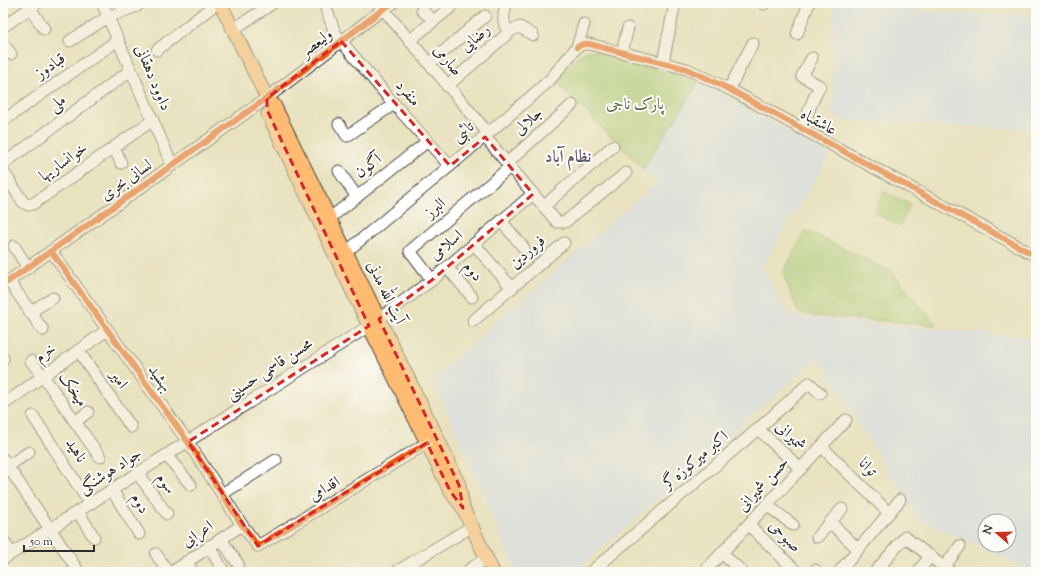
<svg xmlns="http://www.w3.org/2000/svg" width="1039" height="575" viewBox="0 0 1039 575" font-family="'Sorts Mill Goudy',Amiri,serif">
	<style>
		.built { fill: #cddbfa; fill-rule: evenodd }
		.green { fill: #a4cd78; stroke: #687c52 }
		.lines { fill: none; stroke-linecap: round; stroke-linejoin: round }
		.minor-casing { stroke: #484641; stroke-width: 13 }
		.major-casing { stroke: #484641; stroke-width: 15 }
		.minor { stroke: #fff; stroke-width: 11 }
		.major { stroke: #febb71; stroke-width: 13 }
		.cycleway-casing { stroke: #fdfcf7; stroke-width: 8 }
		.cycleway { stroke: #e8590c; stroke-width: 6 }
		.marked { fill: none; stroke: #d62828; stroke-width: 3; stroke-dasharray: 8 5; stroke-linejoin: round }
		.labels { text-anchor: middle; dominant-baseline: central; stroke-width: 4; stroke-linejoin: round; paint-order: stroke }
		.street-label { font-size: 16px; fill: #2b2b2b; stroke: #fdfcf7 }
		.park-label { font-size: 16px; fill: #4f5c42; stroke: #fdfcf7 }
		.neighbourhood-label { font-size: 17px; font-weight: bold; fill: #60586f; stroke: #fdfcf7 }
	</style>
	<rect width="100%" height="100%" fill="#fdfcf7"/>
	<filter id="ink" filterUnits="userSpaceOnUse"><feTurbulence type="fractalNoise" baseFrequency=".025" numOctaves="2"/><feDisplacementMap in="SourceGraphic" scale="8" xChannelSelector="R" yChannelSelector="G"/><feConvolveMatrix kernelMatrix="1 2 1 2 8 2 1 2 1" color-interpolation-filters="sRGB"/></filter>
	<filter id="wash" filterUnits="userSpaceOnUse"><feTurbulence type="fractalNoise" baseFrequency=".012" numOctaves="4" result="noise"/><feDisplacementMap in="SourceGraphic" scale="16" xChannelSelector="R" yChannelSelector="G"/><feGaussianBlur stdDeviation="0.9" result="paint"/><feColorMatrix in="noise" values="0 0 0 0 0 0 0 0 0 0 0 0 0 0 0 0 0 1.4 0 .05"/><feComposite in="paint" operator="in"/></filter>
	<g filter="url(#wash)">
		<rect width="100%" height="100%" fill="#e9e2bf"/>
		<g class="built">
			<polygon points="834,3 892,3 904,8 917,10 952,14 1036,14 1036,129 845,121 832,113"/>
			<path d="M699 82 831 154 761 268 791 316 1036 338V572H1033L918 518 854 417 826 369 803 335 817 358 575 572H517L432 378 658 182 643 169ZM985 521H1009V545H985Z"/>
		</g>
		<g class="green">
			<polygon points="586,51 594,51 699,82 643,169 555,81 578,56"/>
			<polygon points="884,192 910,204 900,226 874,213"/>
			<polygon points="806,230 892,272 936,325 815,316 798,312 783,273"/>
		</g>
	</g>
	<g filter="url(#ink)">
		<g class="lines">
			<defs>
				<g id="minor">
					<polyline points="102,3 172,165"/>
					<polyline points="324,3 335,33 341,41 394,104 450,166"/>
					<polyline points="378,3 488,133"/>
					<path d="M506 3C504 15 501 22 509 32"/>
					<polyline points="764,4 764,3"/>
					<polyline points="30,8 44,29"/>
					<polyline points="422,10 434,21"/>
					<polyline points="3,27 37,3"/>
					<polyline points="234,29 273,3"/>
					<polyline points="797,34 809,3"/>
					<polyline points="70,41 108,17 137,6"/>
					<polyline points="409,41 451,7"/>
					<polyline points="3,44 11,54"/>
					<polyline points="577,47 583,44 589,44 687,69 729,89 1036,256"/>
					<polyline points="157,50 217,3"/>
					<polyline points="622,52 628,28"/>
					<polyline points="663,62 675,3"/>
					<polyline points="429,64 485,16"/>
					<polyline points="447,86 512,30 520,27 533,35"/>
					<polyline points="729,89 753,43"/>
					<polyline points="3,121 118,40"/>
					<polyline points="339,124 347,136 394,104"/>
					<polyline points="802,129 813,100 820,86 802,76 812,58"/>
					<polyline points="485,137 557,222 565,222 626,173"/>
					<polyline points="114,147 121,163"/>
					<polyline points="507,163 572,105"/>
					<polyline points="3,164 131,70"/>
					<polyline points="3,171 23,202 28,205 33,204 153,120"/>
					<polyline points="339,171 357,197"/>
					<polyline points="544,206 613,146"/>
					<polyline points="330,218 428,141"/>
					<polyline points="501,221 524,248"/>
					<polyline points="474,244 512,288"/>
					<polyline points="14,246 28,268"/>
					<polyline points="51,251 188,442 242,525 258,546 427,443"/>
					<polyline points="346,252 450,166 549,81 577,47 584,24"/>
					<polyline points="447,267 472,297"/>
					<polyline points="432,280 410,251 510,167"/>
					<polyline points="9,281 43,330"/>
					<polyline points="3,285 267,98 382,10 393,3"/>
					<polyline points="30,312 53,298"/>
					<polyline points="379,319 432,280 533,194"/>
					<polyline points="473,321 564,243"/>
					<polyline points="78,350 131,427"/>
					<polyline points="3,359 3,358"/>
					<polyline points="31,361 43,376 100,457"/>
					<polyline points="3,405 107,330"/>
					<polyline points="33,416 90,504"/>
					<polyline points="75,422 88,412"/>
					<polyline points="758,429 801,469"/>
					<polyline points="822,447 889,513"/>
					<polyline points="166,455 191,485"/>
					<polyline points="3,459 79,572"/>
					<polyline points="8,466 29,452"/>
					<polyline points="138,474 167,514"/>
					<polyline points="112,490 139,534"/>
					<polyline points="222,494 276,460"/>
					<polyline points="767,505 793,525"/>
					<polyline points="78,512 94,537"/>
					<polyline points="830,522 858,549"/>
					<polyline points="749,525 797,572"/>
					<polyline points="817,537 842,509"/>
					<polyline points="221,539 238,564"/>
					<polyline points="3,540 11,554"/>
					<polyline points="209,546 224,572"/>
					<polyline points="722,553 742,572"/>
					<polyline points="156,554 168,572"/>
					<polyline points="3,559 369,326"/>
					<polyline points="186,562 193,572"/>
					<polyline points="944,567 960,546"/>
					<polyline points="469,570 486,558"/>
					<polyline points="172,572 242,525"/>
					<polyline points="396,572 471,527"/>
					<polyline points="591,572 758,429 809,383 820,393"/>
					<polyline points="704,572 846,420"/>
					<polyline points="813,572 815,570"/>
					<polyline points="839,572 900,500"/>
					<polyline points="875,572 905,537 950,572"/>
					<polyline points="917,572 931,556"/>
				</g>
				<g id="major">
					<polyline points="220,3 267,98 274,105 437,437 459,485 463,508"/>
					<polyline points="268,114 369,326 427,443 450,491 463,508 493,572"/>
				</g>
			</defs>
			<use href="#minor" class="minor-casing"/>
			<use href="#major" class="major-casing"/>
			<use href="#minor" class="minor"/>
			<use href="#major" class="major"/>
			<defs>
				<g id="cycleway">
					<polyline points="577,47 583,44 589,44 687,69 729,89 1036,256"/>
					<polyline points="51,251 188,442 242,525 258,546 427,443"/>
					<polyline points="3,285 267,98 382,10 393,3"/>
				</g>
			</defs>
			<use href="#cycleway" class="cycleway-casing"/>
			<use href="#cycleway" class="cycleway"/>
		</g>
	</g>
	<path d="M0 0H1039V575H0ZM341 41 450 166 485 137 533 194 432 280 379 319 459 485 463 508 450 491 427 443 258 546 188 442 369 326 267 110V98Z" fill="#e9e2bf" fill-opacity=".55" fill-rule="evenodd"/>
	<path class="marked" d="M341 41 450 166 485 137 533 194 432 280 379 319 459 485 463 508 450 491 427 443 258 546 188 442 369 326 267 110V98Z"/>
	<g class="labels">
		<g class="street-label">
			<text transform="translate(476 39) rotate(-41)">رضایی</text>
			<text transform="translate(317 44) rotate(-37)">ولیعصر</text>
			<text transform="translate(447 61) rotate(50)">صارمی</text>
			<text transform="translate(51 67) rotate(-35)">قبادوز</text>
			<text transform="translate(152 78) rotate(67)">داوود دهقانی</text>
			<text transform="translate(407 94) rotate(49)">منفرد</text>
			<text transform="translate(58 104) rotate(-36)">ملی</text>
			<text transform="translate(529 122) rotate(-42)">جلالی</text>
			<text transform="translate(818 123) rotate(29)">عاشقباه</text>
			<text transform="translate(464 133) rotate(-41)">تائبی</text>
			<text transform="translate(64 163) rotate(-35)">خوانساریها</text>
			<text transform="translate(369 167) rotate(-38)">آگون</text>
			<text transform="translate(127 181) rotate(-35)">لسانی بحری</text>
			<text transform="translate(436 209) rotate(-40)">البرز</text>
			<text transform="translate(447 246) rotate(-40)">اسلامی</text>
			<text transform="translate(528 253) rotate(-41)">فروردین</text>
			<text transform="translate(472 272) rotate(49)">دوم</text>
			<text transform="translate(385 293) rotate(64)">آیت الله مدنی</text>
			<text transform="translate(46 354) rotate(-36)">خرم</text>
			<text transform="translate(270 370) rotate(-33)">محسن قاسمی حسینی</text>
			<text transform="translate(159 379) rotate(54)">بهشید</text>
			<text transform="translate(118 380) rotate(55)">امیر</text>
			<text transform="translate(72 390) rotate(55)">میخک</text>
			<text transform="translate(790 437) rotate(43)">شمیرانی</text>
			<text transform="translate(75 451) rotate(57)">ناهید</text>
			<text transform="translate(696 461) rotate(-40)">اکبر میرکوزه‌گر</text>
			<text transform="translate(867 468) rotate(45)">توانا</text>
			<text transform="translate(111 472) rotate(-33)">جواد هوشنگی</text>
			<text transform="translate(165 484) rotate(54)">سوم</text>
			<text transform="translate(764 485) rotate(-47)">حسن شمیرانی</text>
			<text transform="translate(325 490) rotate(-31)">اقدامی</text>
			<text transform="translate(139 504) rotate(59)">دوم</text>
			<text transform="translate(198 535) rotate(-34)">اعرابی</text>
			<text transform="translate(784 537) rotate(44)">صبوحی</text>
		</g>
		<g class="park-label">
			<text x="635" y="105">پارک ناجی</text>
		</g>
		<g class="neighbourhood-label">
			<text x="568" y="158">نظام آباد</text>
		</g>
	</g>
	<rect width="1039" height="575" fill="none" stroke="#fdfcf7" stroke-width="16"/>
	<g transform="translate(997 533) rotate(290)"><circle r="19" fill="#fdfcf7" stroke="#a9a8a5"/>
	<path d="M0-3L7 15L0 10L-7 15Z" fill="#c8321e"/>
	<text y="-6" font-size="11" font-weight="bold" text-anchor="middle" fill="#2b2b2b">N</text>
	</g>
	<path d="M24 545v6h70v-6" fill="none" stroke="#2b2b2b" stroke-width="2"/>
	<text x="30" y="545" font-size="12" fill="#2b2b2b" stroke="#fdfcf7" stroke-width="3" paint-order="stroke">50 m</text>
</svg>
